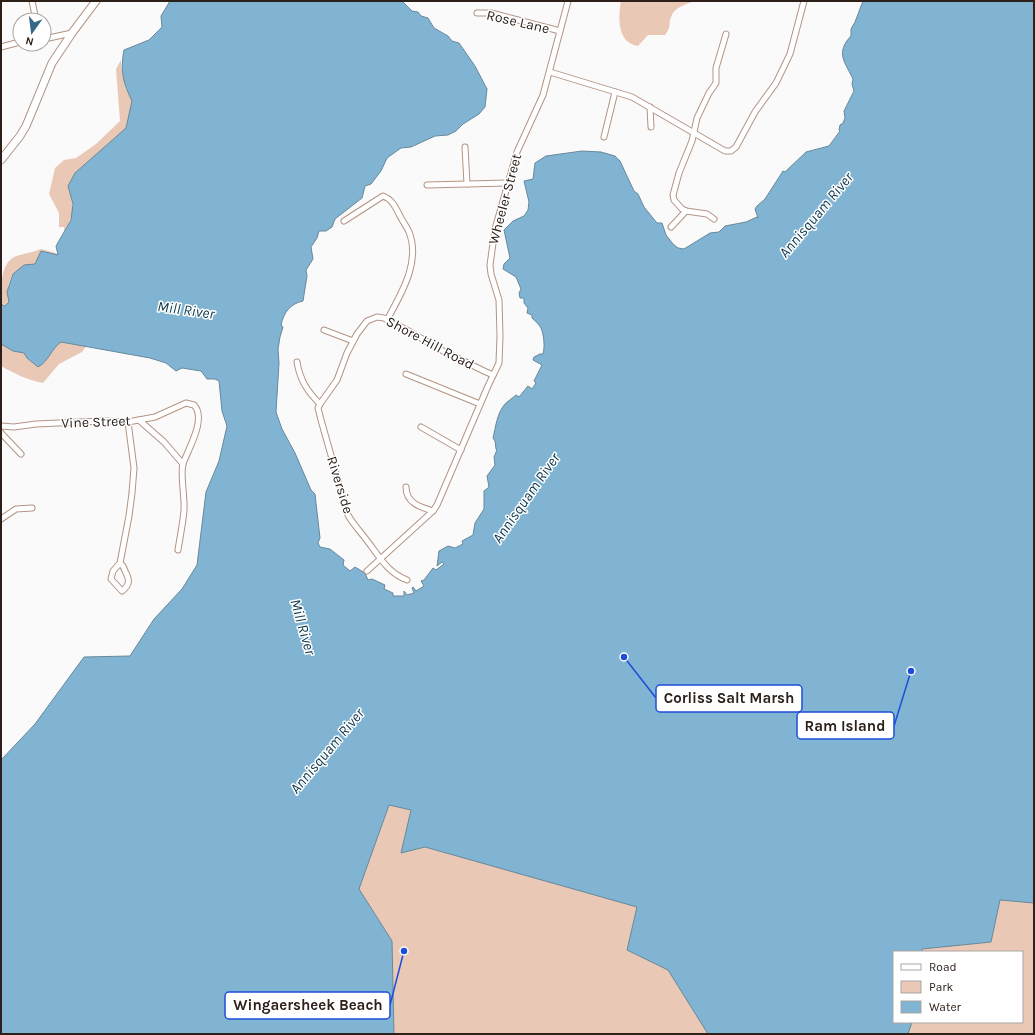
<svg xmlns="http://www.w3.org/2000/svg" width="1035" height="1035" viewBox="0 0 1035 1035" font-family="Karla,sans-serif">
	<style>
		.green { fill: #e9c8b6; fill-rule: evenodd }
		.water { fill: #81b4d2; stroke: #68889a }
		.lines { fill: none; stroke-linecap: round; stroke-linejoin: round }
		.street-casing { stroke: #b39483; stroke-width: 7 }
		.secondary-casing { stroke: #b39483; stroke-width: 9 }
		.street { stroke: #fff; stroke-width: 5 }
		.secondary { stroke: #fff; stroke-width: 7 }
		.labels { text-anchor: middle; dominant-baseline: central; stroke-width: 3; stroke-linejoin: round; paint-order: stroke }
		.street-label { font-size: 14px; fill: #2c2019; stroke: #fff }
		.water-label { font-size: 15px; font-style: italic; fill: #0d384e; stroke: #fff }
		.leader { fill: none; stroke: #1d4ed8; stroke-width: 1.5 }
		.callout-dot { fill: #1d4ed8; stroke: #fff; stroke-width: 1.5 }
		.callout { fill: #fff; stroke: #1d4ed8; stroke-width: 1.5 }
		.callout-label { font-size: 15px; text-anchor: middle; font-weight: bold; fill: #2c2019 }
	</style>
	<rect width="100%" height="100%" fill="#fafafa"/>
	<g class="green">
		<path d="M621 1H695C687 4 674 7 671 17 668 25 672 26 665 35H648L638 46C617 43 618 17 621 1Z"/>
		<path d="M121 60V65L126 89 134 104V121L68 186C74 207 76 213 64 231V227H59V213L49 194 55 168 64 160 76 158 96 144 120 121 116 69Z"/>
		<path d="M41 249 56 253 59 258 13 274C4 291 10 292 11 308L1 303C1 289 0 265 14 257 23 253 32 253 41 249Z"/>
		<path d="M63 340 87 345 82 352 59 364 43 383C28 380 15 374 1 366V344L13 351 24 353 27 358 36 365 50 355 54 347Z"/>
		<path d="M1034 610V1034H380L351 860 361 808ZM894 952H1022V1022H894Z"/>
	</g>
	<path class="water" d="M170 1H402L412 11 418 12 421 16 428 18 434 28 448 36 452 41 459 43 475 66 487 89 485 107 479 114 463 124 456 131 448 135 435 136 411 147 401 148 387 158 381 171 371 184 365 186 362 198 335 219 332 227 326 231H319L317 238 311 247 313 259 306 270 307 276 303 301C290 304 284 312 281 325L283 327 280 337 278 349 279 363 276 412 282 429 295 453 311 490 315 494 320 538 318 543 320 547 330 549 344 560 343 565 350 571 355 567 365 573 368 580 372 579 385 585 384 589 393 593V596H404V591L407 595 414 593 412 588 413 587 416 591 424 586 421 581 424 580 433 568 436 570 444 564 442 562 437 566 439 551 448 546 455 548 463 544 462 541 473 535 475 523 484 509V491L489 487 487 476 495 465 494 457 497 450 496 449 495 441 493 438C496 426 497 412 506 403 509 400 513 398 516 395L519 397 528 386 532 389 536 383 534 381 542 365 533 360 534 357 540 354H543C545 347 544 335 541 328 539 324 535 321 532 318V315L527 313 528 308 524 303V298H520L519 293 521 289 516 277 503 269 504 264 510 258 504 230 513 221 524 216 528 210 529 202 524 181 533 179 535 163 546 156 582 151 601 152 615 156 620 161 634 191 638 194 644 207 657 223H662L666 235 673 244 678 248 684 249 710 233 719 232 725 226 746 222 757 217 758 218 755 209 757 206 765 199 783 171 785 172 806 152 829 146 840 131 839 130 840 125 843 123 845 118 844 111 854 91 852 84 853 79C845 62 835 53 851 36V29L855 22 863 1H1034V903L1000 900 991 942 922 949V952H894V1022H912L908 1034H708L668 970 627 950 637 907 425 847 401 853 411 810 389 805 359 889 392 941 394 1034H1V760L35 724 84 657 130 656 154 619 182 589 197 565 206 492 219 461 227 426 222 411 219 381 215 379H207L201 371 182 368 176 371 166 363 150 358 61 342C51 349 49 361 38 367L27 358 24 353 13 351 1 344V304L5 306 9 302 7 292 13 274 24 265 35 264 41 251 58 255 56 246 71 220 73 204 68 186 75 173 126 128 132 101C123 83 120 70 124 50L149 40 162 27 161 16Z"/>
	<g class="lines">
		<defs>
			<g id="street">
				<polyline points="32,1 36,20"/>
				<polyline points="477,13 491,13 560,31"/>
				<polyline points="44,39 72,33"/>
				<polyline points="1,47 20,42"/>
				<polyline points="550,72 632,97 725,151 731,151 736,147 755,112 776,83 790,54 804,1"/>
				<polyline points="650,107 651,127"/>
				<polyline points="604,137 615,92"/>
				<polyline points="465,147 467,184"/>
				<polyline points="427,185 507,183"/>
				<polyline points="714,219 707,214 686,211 682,209 674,200 673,195 679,173 692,141 697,118 709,93 716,83 716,68 726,34"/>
				<path d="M344 221 383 196C392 199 396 208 400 216 403 222 407 227 409 232 421 262 401 294 387 320"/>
				<polyline points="671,227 686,211"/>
				<polyline points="324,330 353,341"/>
				<path d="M297 362C300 380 307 391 320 404"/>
				<polyline points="406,374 480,404"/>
				<polyline points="139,420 164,442 183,464"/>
				<path d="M1 426 14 427 36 424 103 421 128 422 155 417 186 403 194 405C207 419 188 449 183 464 180 474 185 498 184 510 183 523 180 537 178 550"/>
				<polyline points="421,427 461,450"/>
				<polyline points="1,433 21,454"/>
				<path d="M406 487C406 503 420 507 433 511"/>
				<polyline points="1,519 16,509 32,508"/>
				<path d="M120 563C123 565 124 568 125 571 130 580 130 585 122 591L111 579 113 571 120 563 129 516 132 493 134 468 128 422"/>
				<polyline points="367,571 433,511 437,505 488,386 499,363 500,336 499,300 491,274 490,265 495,229 517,152 543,95 568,1"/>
				<path d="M407 580C386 572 378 554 365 538 359 530 353 524 348 515L321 420 318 408 320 404 337 380 347 353 357 334 367 321 377 317 384 318 407 330 443 351 484 371 493 375"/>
			</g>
			<polyline id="secondary" points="1,160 20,136 26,126 52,63 72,33 96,1"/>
		</defs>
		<use href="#street" class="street-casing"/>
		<use href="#secondary" class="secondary-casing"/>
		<use href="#street" class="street"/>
		<use href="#secondary" class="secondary"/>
	</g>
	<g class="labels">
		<g class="street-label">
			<text transform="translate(518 22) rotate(13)">Rose Lane</text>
			<text transform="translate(505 199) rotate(-75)">Wheeler Street</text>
			<text transform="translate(430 343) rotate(28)">Shore Hill Road</text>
			<text transform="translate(96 422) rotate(-2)">Vine Street</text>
			<text transform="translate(340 485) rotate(73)">Riverside</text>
		</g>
		<g class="water-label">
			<text transform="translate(816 215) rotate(-50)">Annisquam River</text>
			<text transform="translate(186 310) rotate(8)">Mill River</text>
			<text transform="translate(526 498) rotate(-55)">Annisquam River</text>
			<text transform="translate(303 627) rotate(74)">Mill River</text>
			<text transform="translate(327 751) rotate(-50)">Annisquam River</text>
		</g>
	</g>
	<path class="leader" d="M624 657L656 698M911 671L894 726M404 951L390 1005"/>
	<g class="callout-dot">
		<circle cx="624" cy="657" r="4"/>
		<circle cx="911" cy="671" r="4"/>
		<circle cx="404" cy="951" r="4"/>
	</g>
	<g class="callout">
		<rect x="656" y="685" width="146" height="27" rx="4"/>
		<rect x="797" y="712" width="97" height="27" rx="4"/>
		<rect x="225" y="992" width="165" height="27" rx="4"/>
	</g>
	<g class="callout-label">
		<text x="729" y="703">Corliss Salt Marsh</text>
		<text x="845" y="731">Ram Island</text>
		<text x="308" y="1010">Wingaersheek Beach</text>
	</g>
	<rect width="1035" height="1035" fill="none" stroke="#2c2019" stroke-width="4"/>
	<rect x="893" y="951" width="130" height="72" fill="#ffffff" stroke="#aba6a3"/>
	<rect x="901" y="964" width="20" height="6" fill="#ffffff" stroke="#aba6a3"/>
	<text x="929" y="971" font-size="12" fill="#2c2019">Road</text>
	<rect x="901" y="981" width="20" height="12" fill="#e9c8b6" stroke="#aba6a3"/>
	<text x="929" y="991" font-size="12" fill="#2c2019">Park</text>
	<rect x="901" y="1001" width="20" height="12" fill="#81b4d2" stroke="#aba6a3"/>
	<text x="929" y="1011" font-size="12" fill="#2c2019">Water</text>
	<g transform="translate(32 32) rotate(194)"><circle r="19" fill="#ffffff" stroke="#aba6a3"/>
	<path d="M0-3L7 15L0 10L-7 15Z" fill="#356986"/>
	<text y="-6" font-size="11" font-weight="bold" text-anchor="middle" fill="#2c2019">N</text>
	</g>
</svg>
